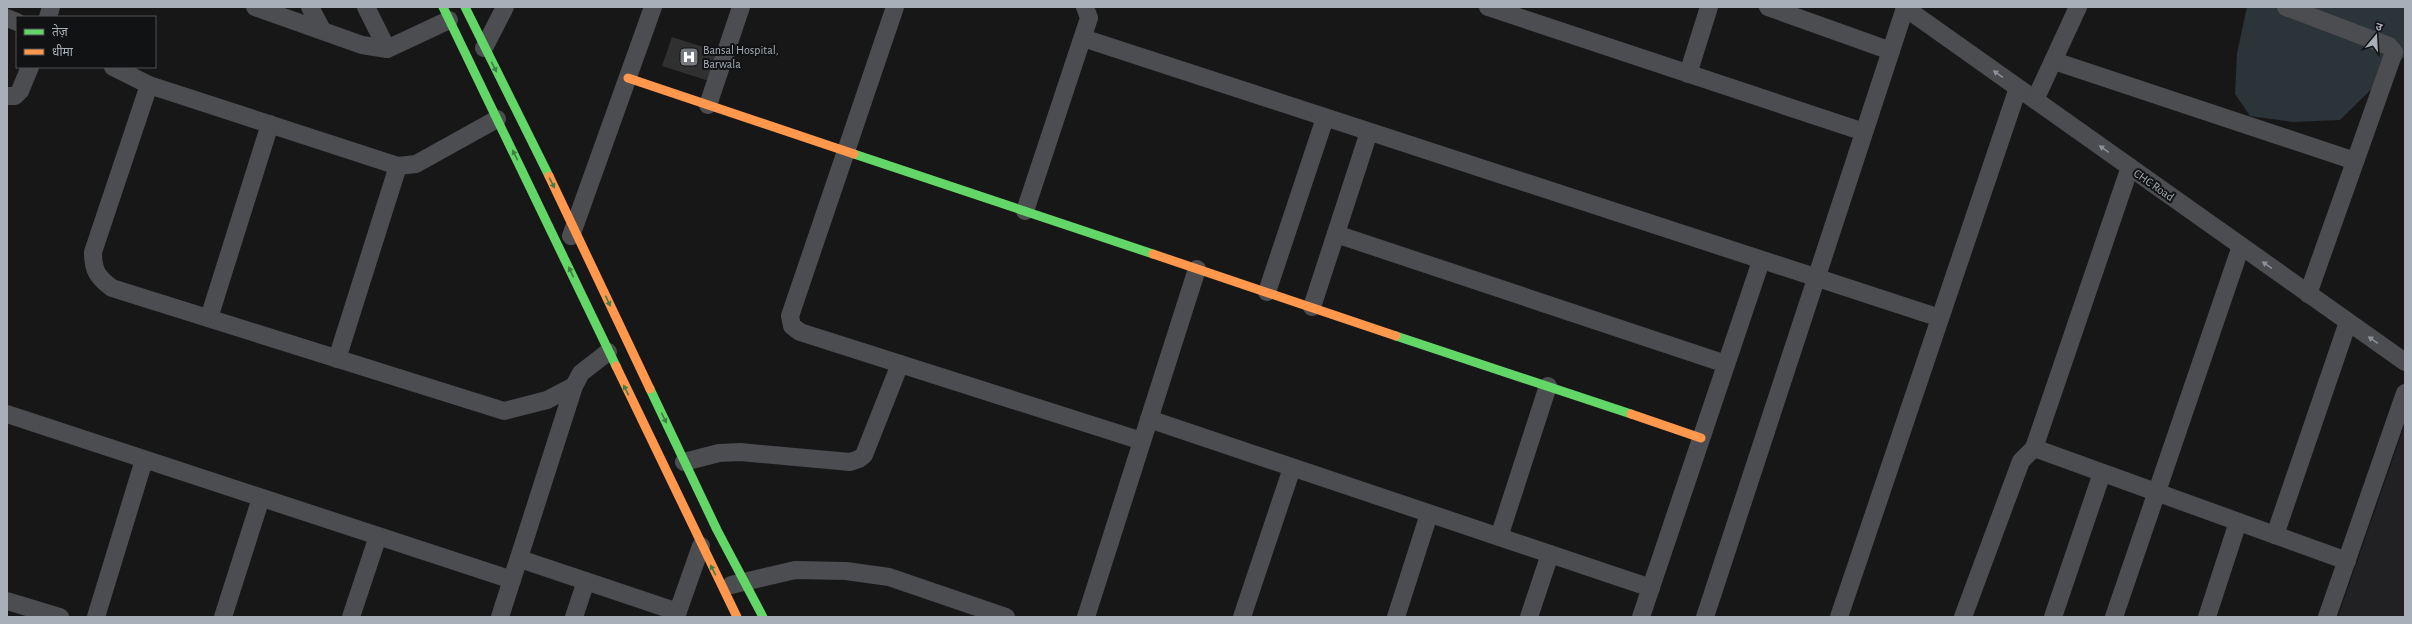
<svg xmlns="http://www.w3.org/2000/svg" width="2412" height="624" viewBox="0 0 2412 624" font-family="'Alegreya Sans','Noto Sans Devanagari',sans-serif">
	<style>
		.built { fill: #212123 }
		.water { fill: #2b3439 }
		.building { fill: #303031 }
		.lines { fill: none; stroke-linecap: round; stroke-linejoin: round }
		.street { stroke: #4b4d50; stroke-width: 18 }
		.fast { stroke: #63d668; stroke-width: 9 }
		.slow { stroke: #ff974d; stroke-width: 9 }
		.oneway { fill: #3e7e42 }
		.oneway2 { fill: #8d9299 }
		.labels { text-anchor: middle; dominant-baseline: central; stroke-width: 4; stroke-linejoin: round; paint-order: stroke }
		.poi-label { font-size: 12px; fill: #a9afb8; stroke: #111213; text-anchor: start }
		.street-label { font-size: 12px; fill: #a9afb8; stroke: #111213 }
	</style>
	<rect width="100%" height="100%" fill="#171717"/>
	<polygon class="built" points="2405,424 2405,617 2338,617"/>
	<polygon class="water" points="2247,7 2405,7 2405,56 2340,120 2293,122 2250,116 2235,94 2237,53"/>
	<polygon class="building" points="672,37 719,52 709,81 662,66"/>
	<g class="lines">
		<g class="street">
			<polyline points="255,7 362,45 387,49 449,20"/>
			<polyline points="310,7 322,30"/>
			<polyline points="366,7 387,49"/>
			<polyline points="895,7 790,316 792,326 800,332 1142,441"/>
			<polyline points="1488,7 1864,132"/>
			<polyline points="1768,7 1891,51"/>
			<polyline points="1904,7 2405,362"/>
			<polyline points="2286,7 2389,46 2394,52 2308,294"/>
			<polyline points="48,17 51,7"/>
			<polyline points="7,18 17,22"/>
			<polyline points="1083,38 1940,318"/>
			<polyline points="484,48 505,7"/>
			<polyline points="2054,61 2355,161"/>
			<polyline points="113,67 149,85 398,166 416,164 497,119"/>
			<polyline points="1688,74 1709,7"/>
			<path d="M149 85 93 252C93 270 97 277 112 288L504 411 547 400 574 386"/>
			<polyline points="7,96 15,96 20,91 30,67"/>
			<polyline points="2035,100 2078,7"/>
			<polyline points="708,105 741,7"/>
			<polyline points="1025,211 1089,18 1085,7"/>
			<polyline points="1336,234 1726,364"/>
			<polyline points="571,236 653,7"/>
			<polyline points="1267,292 1325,118"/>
			<polyline points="1312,307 1369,132"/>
			<polyline points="209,318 270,124"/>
			<polyline points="337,359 398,166"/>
			<polyline points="7,414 512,580"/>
			<polyline points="1149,419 1651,588"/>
			<polyline points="2034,448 2130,167"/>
			<polyline points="684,462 719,453 740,452 850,462 859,459 864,455 900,364"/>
			<polyline points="2275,535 2348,322"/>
			<polyline points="1499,537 1548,386"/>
			<polyline points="520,559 678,612"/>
			<polyline points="731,585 795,570 846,571 889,577 1006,617"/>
			<polyline points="7,601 60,617"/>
			<polyline points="96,617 144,460"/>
			<polyline points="223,617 261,498"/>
			<polyline points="351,617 378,536"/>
			<polyline points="500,617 574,386 581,373 608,352"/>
			<polyline points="574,617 586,581"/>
			<polyline points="676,617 701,546"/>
			<polyline points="1086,617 1197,269"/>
			<polyline points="1242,617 1292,468"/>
			<polyline points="1396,617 1429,514"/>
			<polyline points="1529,617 1550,554"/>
			<polyline points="1641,617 1761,261"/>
			<polyline points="1705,617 1905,8"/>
			<polyline points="1839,617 2018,88"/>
			<polyline points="1963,617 2021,461 2034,448 2347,561"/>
			<polyline points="2053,617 2102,473"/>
			<polyline points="2114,617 2241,246"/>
			<polyline points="2207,617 2238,522"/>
			<polyline points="2327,617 2405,393"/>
		</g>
		<g class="fast">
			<polyline points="443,7 616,366"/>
			<polyline points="465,7 549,176"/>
			<polyline points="854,154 1153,254"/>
			<polyline points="1396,336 1631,414"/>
			<polyline points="650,389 717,530 763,617"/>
		</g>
		<g class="slow">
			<polyline points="628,78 854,154"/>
			<polyline points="549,176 650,389"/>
			<polyline points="1153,254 1396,336"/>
			<polyline points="616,366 737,617"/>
			<polyline points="1631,414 1701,438"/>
		</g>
	</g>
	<defs><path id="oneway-solid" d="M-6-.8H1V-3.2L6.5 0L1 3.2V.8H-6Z"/></defs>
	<g class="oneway">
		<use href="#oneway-solid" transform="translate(494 67) rotate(63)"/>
		<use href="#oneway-solid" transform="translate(515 155) rotate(-116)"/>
		<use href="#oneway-solid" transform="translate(552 183) rotate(63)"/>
		<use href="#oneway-solid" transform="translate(571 272) rotate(-115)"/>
		<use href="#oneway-solid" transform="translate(608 301) rotate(65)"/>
		<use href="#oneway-solid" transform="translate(626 390) rotate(-116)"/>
		<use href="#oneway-solid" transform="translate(664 418) rotate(64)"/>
		<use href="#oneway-solid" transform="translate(713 570) rotate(-117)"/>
	</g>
	<g class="oneway2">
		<use href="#oneway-solid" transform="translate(1998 74) rotate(-145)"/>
		<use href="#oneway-solid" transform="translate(2104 149) rotate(-145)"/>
		<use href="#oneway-solid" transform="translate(2267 265) rotate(-145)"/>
		<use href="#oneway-solid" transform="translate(2373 340) rotate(-145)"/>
	</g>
	<defs>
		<symbol id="hospital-square" viewBox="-11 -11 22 22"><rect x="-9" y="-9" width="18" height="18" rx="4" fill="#767a80" stroke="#111213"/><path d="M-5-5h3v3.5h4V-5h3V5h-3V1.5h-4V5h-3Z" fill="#fff"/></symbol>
	</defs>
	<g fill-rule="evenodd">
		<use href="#hospital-square" x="678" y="46" width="22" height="22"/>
	</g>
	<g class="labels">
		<g class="poi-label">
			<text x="703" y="50">Bansal Hospital,<tspan x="703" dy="14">Barwala</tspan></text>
		</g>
		<g class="street-label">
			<text transform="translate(2154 185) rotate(35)">CHC Road</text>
		</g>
	</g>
	<rect width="2412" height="624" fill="none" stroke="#a9afb8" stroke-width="16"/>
	<rect x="16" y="16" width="140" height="52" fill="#111213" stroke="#4e5155"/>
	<rect x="24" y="29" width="20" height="6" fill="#63d668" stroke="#4e5155"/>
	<text x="52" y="36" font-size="12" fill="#a9afb8">तेज़</text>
	<rect x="24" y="49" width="20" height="6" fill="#ff974d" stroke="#4e5155"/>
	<text x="52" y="56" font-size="12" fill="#a9afb8">धीमा</text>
	<g transform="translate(2376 36) rotate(18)" stroke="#111213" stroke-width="3" paint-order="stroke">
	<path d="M0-3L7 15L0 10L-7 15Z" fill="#a9afb8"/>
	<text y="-6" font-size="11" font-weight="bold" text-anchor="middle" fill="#a9afb8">उ</text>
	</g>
</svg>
